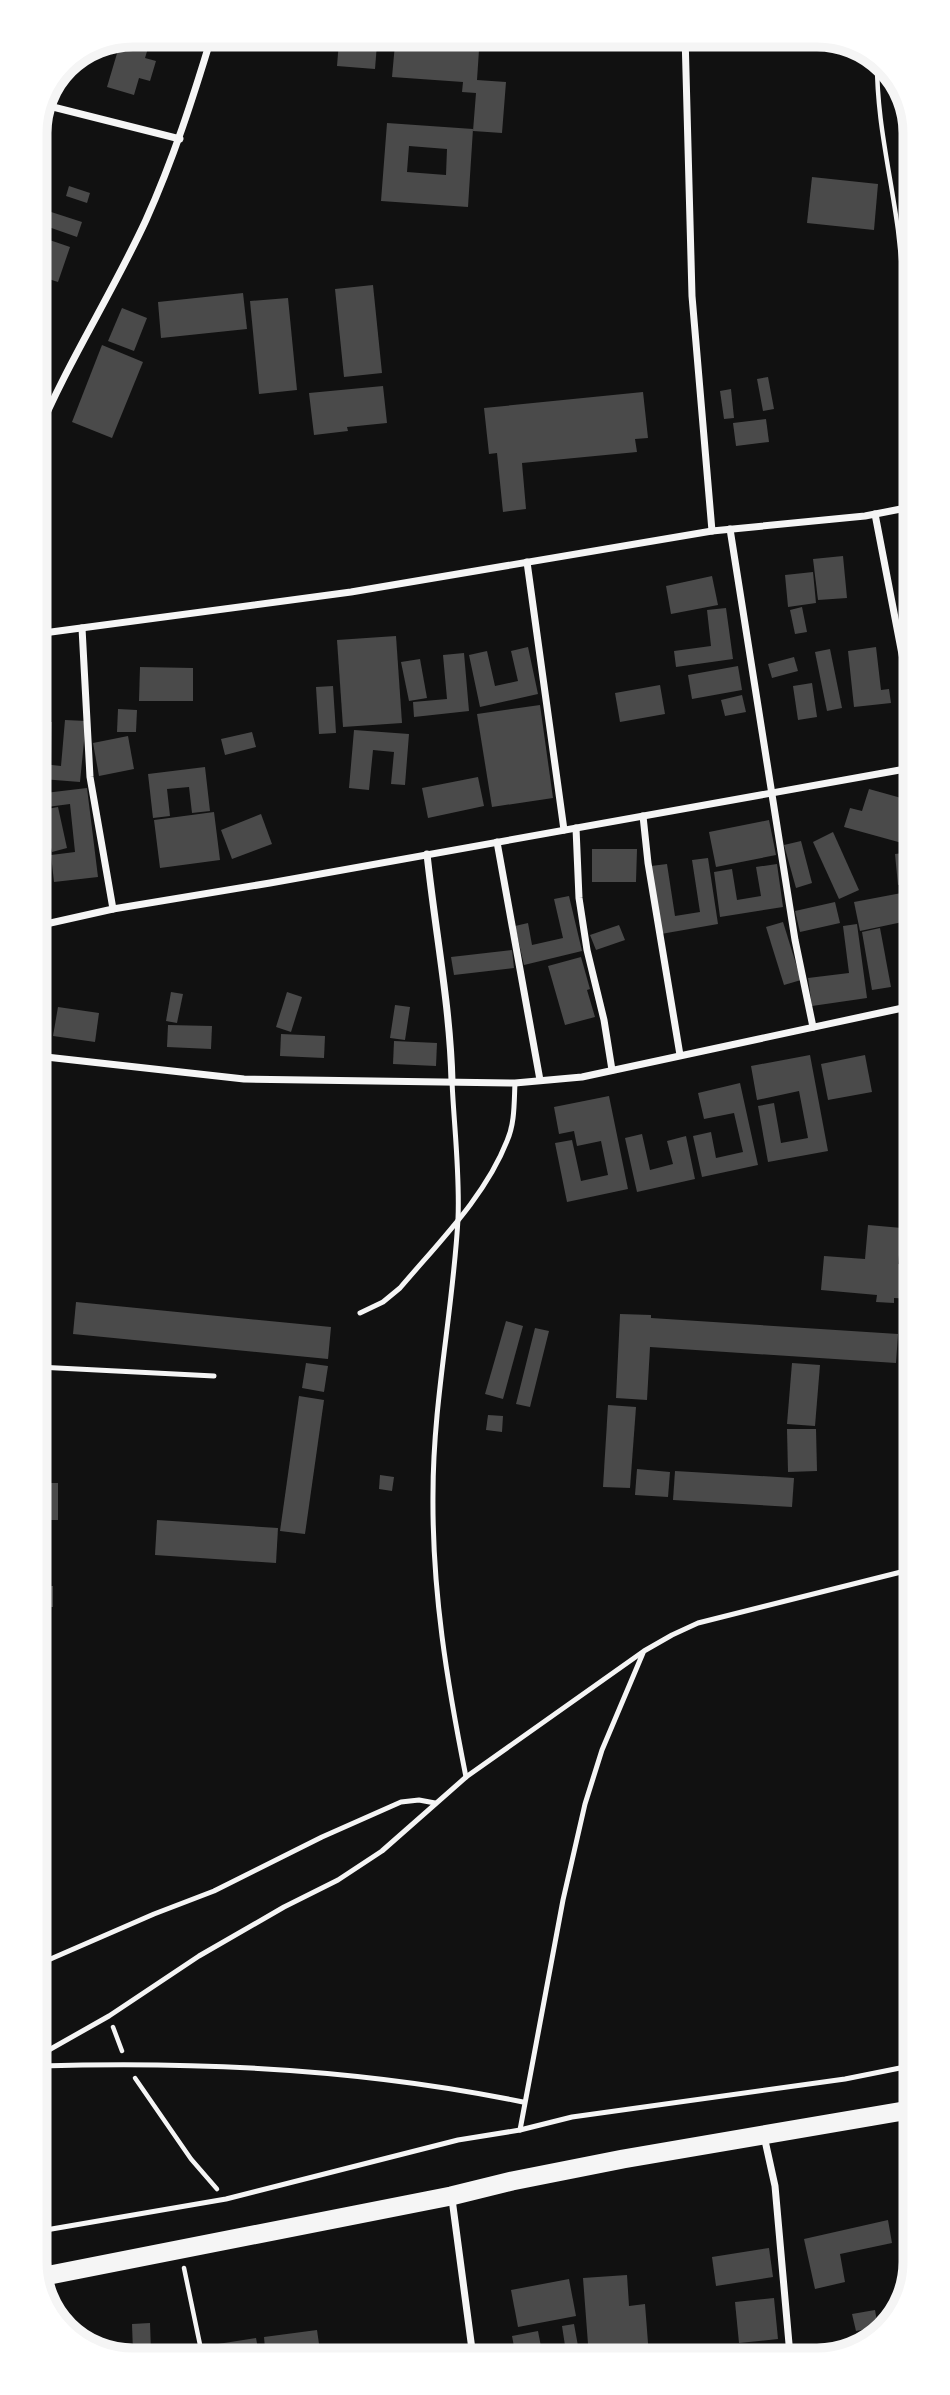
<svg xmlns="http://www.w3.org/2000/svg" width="950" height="2395" viewBox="0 0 950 2395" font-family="'Noto Sans',sans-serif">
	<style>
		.building { fill: #4a4a4a; fill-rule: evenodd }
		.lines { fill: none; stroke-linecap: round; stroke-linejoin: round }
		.path { stroke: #f5f5f5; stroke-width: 4.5 }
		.service { stroke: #f5f5f5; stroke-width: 5 }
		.minor { stroke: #f5f5f5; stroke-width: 7 }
		.trunk { stroke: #f5f5f5; stroke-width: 19 }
		.rim { fill: none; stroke: #f5f5f5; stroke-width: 9 }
	</style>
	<rect width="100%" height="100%" fill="#111"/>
	<g class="building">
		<polygon points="133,35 152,35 145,58 156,61 150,81 139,78 134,95 107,87 121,40"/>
		<polygon points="781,35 824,35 850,45 849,50 780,45"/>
		<polygon points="339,41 377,44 375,69 337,66"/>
		<polygon points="395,44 479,50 477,80 506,82 502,133 473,131 476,93 462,92 463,82 392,77"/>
		<path d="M387 123 473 129 468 207 381 201ZM409 146 447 149 446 175 407 172Z"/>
		<polygon points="812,177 878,184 874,230 807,223"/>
		<polygon points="69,186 90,193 87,203 66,196"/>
		<polygon points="45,210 82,222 77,237 40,224"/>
		<polygon points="35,235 70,247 58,282 36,275"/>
		<polygon points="373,285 382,373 344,377 335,289"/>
		<polygon points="243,293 247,329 161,338 158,302"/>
		<polygon points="288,298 297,390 259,394 250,301"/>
		<polygon points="122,308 147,318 134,351 108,341"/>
		<polygon points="102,345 143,362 112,438 72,422"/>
		<polygon points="768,377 774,409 763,411 757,379"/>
		<polygon points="383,386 387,423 347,427 348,431 314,435 309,393"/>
		<polygon points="731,389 734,418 724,419 720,391"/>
		<polygon points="643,392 648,438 635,439 637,452 522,463 526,509 503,512 497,453 489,454 484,408"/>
		<polygon points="766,419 769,442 736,446 733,423"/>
		<polygon points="843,556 847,598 818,600 813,559"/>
		<polygon points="813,572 816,603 788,607 785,575"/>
		<polygon points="712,576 718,605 671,614 666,586"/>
		<polygon points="802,607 807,632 795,634 790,610"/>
		<polygon points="726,608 733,659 676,667 674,651 711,646 707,610"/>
		<polygon points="396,636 402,723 343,727 337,640"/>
		<polygon points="528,647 538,694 480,707 469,655 487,651 495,686 518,681 511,651"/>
		<polygon points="876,647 881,690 889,689 891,703 854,707 848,651"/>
		<polygon points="830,649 842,708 827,711 815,652"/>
		<polygon points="464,653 469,711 414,717 413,702 447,699 443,655"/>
		<polygon points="794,657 798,671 772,678 768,664"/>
		<polygon points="420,659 427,698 409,701 401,662"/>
		<polygon points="738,666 742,690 692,699 688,675"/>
		<polygon points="140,667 193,668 193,701 139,701"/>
		<polygon points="812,683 817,717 798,720 793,686"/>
		<polygon points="660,685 665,714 620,722 615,693"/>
		<polygon points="333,686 336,733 319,734 316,687"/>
		<polygon points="742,695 746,712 725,716 721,700"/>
		<polygon points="540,705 553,798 492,807 477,714"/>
		<polygon points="118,709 137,710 136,732 117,732"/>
		<polygon points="65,720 86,721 80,782 42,779 43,764 61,766"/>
		<polygon points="37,722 52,722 51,764 37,764"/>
		<polygon points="354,730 409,734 405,785 391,784 394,752 373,750 369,790 349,788"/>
		<polygon points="252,732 256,747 225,755 221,739"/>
		<polygon points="128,736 134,769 99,776 93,743"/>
		<polygon points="205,767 210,811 192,813 189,787 167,789 170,816 153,818 148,774"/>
		<polygon points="478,777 484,806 428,818 422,788"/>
		<polygon points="87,788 98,877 54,882 51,855 75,852 70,804 47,807 45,793"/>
		<polygon points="869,789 912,801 912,810 902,843 844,827 850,808 862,811"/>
		<polygon points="58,807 67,848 52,852 42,810"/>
		<polygon points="214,812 220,860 160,868 154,820"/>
		<polygon points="261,814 272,844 232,859 221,830"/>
		<polygon points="769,820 776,855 716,867 709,832"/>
		<polygon points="833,832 859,890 839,899 813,842"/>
		<polygon points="801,841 812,883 796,888 784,845"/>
		<polygon points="592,849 637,849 636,882 592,882"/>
		<polygon points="912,852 912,883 898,885 895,854"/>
		<polygon points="708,858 718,924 661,934 651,866 667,864 675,916 700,912 692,860"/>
		<polygon points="777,864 783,907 720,917 714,872 732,869 737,900 761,896 756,867"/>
		<polygon points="912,891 912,920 860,931 854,902"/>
		<polygon points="569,896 582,951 524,965 515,926 528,923 532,945 563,938 554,899"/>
		<polygon points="835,902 840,923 800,932 795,911"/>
		<polygon points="783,922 801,980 784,985 766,927"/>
		<polygon points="857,924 867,998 812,1006 808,978 849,973 843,926"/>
		<polygon points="619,925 625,940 596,950 590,935"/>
		<polygon points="880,928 891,987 872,990 862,932"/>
		<polygon points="512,950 514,968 454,975 451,957"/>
		<polygon points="581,957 590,989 587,990 595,1017 565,1025 548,966"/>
		<polygon points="171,992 183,994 177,1023 166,1021"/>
		<polygon points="287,992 302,997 291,1032 276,1027"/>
		<polygon points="395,1005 410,1007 405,1040 390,1038"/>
		<polygon points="58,1007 99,1013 95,1042 53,1036"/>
		<polygon points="168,1025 212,1026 211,1049 167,1047"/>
		<polygon points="281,1034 325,1036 324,1058 280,1056"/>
		<polygon points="394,1041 437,1043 436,1066 393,1064"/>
		<polygon points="810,1055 828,1151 768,1162 758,1106 774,1103 781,1143 808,1138 799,1091 757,1100 751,1066"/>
		<polygon points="865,1055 872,1092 828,1100 821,1064"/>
		<polygon points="740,1083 758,1165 702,1177 693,1136 711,1132 716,1158 743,1152 734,1113 704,1119 698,1093"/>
		<polygon points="609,1096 628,1189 567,1202 555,1143 572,1140 581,1181 608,1175 601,1141 577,1146 574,1131 559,1134 554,1107"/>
		<polygon points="642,1134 650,1170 673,1164 667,1141 686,1136 695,1179 637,1192 625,1138"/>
		<polygon points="868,1225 902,1228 898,1264 913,1265 913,1299 894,1298 894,1303 876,1302 877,1295 821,1290 824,1256 865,1259"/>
		<polygon points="76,1302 331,1327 328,1359 73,1334"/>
		<polygon points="620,1314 651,1315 651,1318 898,1334 896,1363 650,1347 647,1400 616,1398"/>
		<polygon points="506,1321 523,1326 503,1399 485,1394"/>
		<polygon points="535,1328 549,1331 530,1407 516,1404"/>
		<polygon points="902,1339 913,1340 913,1366 900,1366"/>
		<polygon points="306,1363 328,1366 324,1392 302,1388"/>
		<polygon points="792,1363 820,1365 815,1426 787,1424"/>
		<polygon points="299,1396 324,1400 305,1534 280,1531"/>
		<polygon points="608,1405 636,1407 630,1488 603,1487"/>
		<polygon points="488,1415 503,1416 502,1432 486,1430"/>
		<polygon points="787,1429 816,1429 817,1471 788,1472"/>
		<polygon points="637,1469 670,1472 668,1497 635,1495"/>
		<polygon points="675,1471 794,1478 792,1507 673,1500"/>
		<polygon points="380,1475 394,1477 392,1491 379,1489"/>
		<rect x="49" y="1483" width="9" height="37"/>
		<polygon points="157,1520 278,1528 276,1563 155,1555"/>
		<polygon points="38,1586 53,1586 53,1607 39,1607"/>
		<polygon points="915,2218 915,2263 913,2267 904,2220"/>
		<polygon points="888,2220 892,2243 840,2254 845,2282 815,2289 804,2239"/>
		<polygon points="769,2248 773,2277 716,2286 712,2257"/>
		<polygon points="627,2275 629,2306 645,2304 649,2356 589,2357 583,2278"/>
		<polygon points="569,2279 576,2316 518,2327 511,2290"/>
		<polygon points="774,2298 778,2339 739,2343 735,2302"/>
		<polygon points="875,2310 878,2327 856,2331 852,2314"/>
		<polygon points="150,2323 151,2351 133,2352 132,2324"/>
		<polygon points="574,2324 580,2357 546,2357 566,2352 562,2326"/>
		<polygon points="317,2330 321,2358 266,2359 264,2337"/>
		<polygon points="538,2331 543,2357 516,2357 512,2336"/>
		<polygon points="256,2338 260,2359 207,2359 205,2346"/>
		<polygon points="189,2353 190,2359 147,2360 146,2358"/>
	</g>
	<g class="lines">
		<g class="path">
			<path d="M877 56C876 118 890 170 898 230 908 317 912 409 906 496"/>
			<polyline points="113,2027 122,2051"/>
			<polyline points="135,2078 191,2159 217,2189"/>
			<polyline points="184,2268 203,2359"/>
		</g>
		<g class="service">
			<path d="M452 1081C454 1127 460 1173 458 1219 453 1311 433 1401 433 1494 432 1591 447 1682 466 1777"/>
			<path d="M360 1313 383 1302 400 1288C438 1243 485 1197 507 1141 515 1123 514 1102 515 1083"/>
			<polyline points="38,1367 214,1376"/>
			<polyline points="39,1964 154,1914 214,1891 322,1837 401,1802 419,1800 435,1803"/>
			<polyline points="40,2055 109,2016 199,1956 284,1907 338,1880 382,1851 466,1777 644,1651 672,1635 698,1623 913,1569"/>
			<path d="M40 2066C202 2061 364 2069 523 2102"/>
			<polyline points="520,2130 563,1900 585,1804 602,1750 643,1653"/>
			<polyline points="40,2231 226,2199 458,2140 520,2130 572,2117 845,2079 915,2065"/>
		</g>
		<g class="minor">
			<polyline points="685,35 692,296 712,531"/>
			<polyline points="45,105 180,139"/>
			<polyline points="36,397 51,402"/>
			<path d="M36 438C67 363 112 294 146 220 173 160 193 98 212 35"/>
			<polyline points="875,514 911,701"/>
			<polyline points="730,529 795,940 813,1027"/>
			<polyline points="527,562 564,830"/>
			<polyline points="82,628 90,777 113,909"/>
			<polyline points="36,634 351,592 712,531 865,516 911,507"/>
			<polyline points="643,816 648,863 680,1055"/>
			<polyline points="576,828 579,898 587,950 604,1020 612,1070"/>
			<polyline points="497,842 540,1080"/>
			<path d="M427 854C435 930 450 1005 452 1081"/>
			<polyline points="37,926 113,909 270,883 911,768"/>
			<polyline points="37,1056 244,1079 515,1083 582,1077 912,1006"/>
			<polyline points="907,2112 915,2125"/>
			<polyline points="764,2136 775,2186 790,2355"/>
			<polyline points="452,2199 473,2357"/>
		</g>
		<polyline class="trunk" points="40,2277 451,2196 512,2181 623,2159 915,2109"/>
	</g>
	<path d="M0 0H950V2395H0ZM133 47H817A86 86 0 0 1 903 133V2262A86 86 0 0 1 817 2348H133A86 86 0 0 1 47 2262V133A86 86 0 0 1 133 47Z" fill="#fff" fill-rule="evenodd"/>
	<path class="rim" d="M133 47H817A86 86 0 0 1 903 133V2262A86 86 0 0 1 817 2348H133A86 86 0 0 1 47 2262V133A86 86 0 0 1 133 47Z"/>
</svg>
